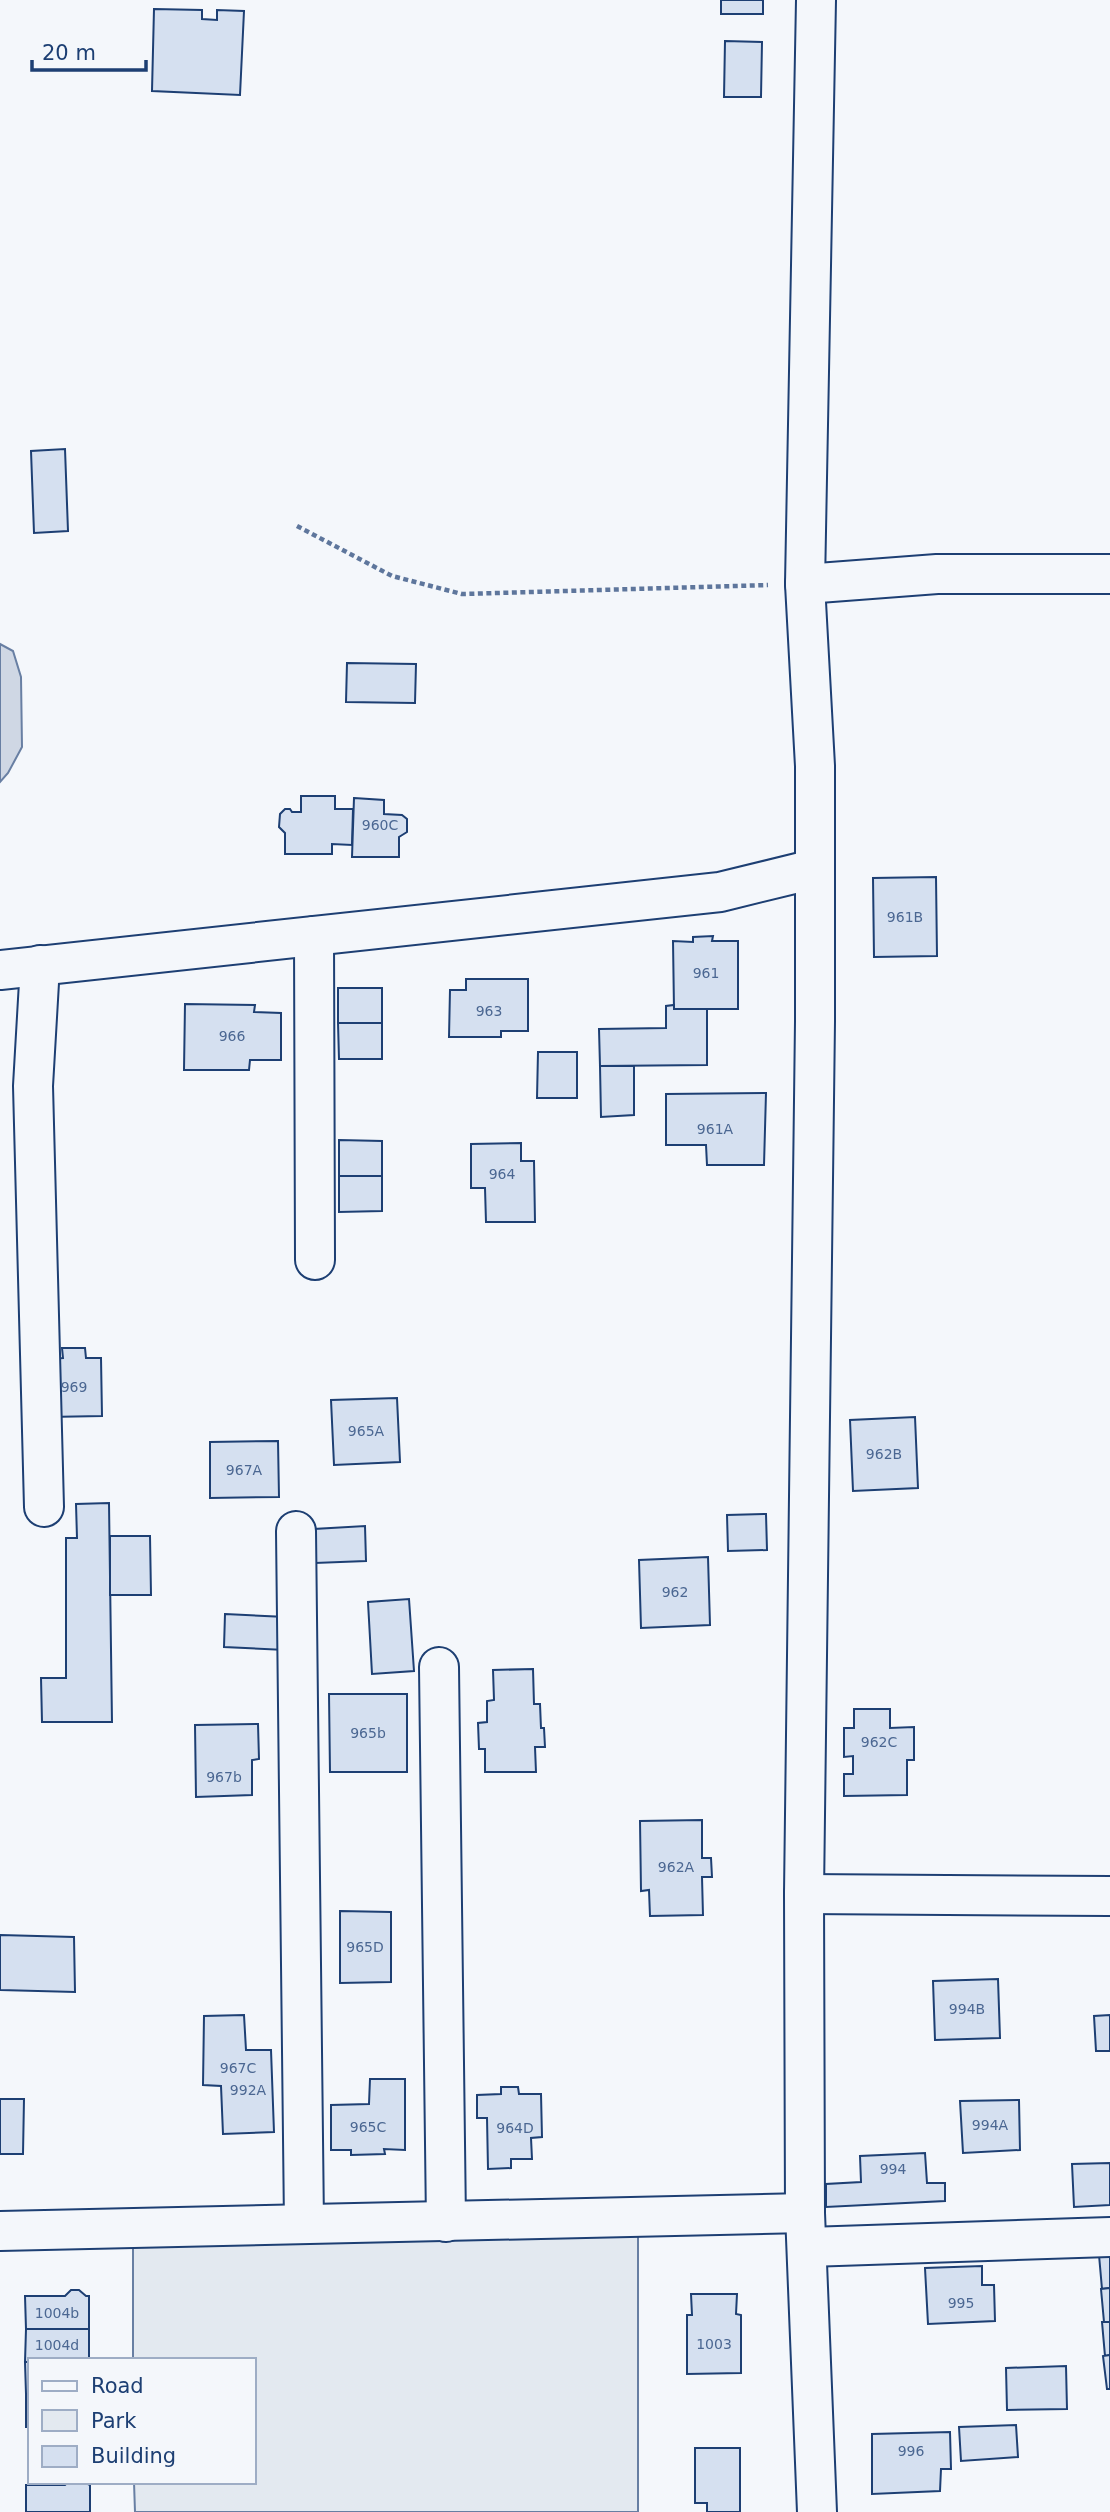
<svg xmlns="http://www.w3.org/2000/svg" width="1110" height="2512" viewBox="0 0 1110 2512" font-family="'DejaVu Sans',sans-serif">
	<style>
		.green { fill: #e3e9f0; stroke: #687fa3; stroke-width: 2 }
		.water { fill: #cfd7e4; stroke: #687fa3; stroke-width: 2 }
		.building { fill: #d5e0f0; stroke: #1d3f73; stroke-width: 2 }
		.lines { fill: none; stroke-linecap: round; stroke-linejoin: round }
		.minor-casing { stroke: #1d3f73; stroke-width: 42 }
		.path { stroke: #5e769c; stroke-width: 4.5; stroke-dasharray: 5 3.5; stroke-linecap: butt }
		.minor { stroke: #f4f7fb; stroke-width: 38 }
		.labels { text-anchor: middle; dominant-baseline: central; stroke-width: 5; stroke-linejoin: round; paint-order: stroke }
		.number-label { font-size: 14px; fill: #4b6792 }
	</style>
	<rect width="100%" height="100%" fill="#f4f7fb"/>
	<polygon class="green" points="636,2231 638,2237 638,2512 135,2512 134,2482 254,2482 254,2360 133,2360 133,2242"/>
	<polygon class="water" points="0,644 13,651 21,677 22,747 8,773 0,782"/>
	<g class="building">
		<rect x="721" y="0" width="42" height="14"/>
		<polygon points="154,9 202,10 202,19 217,20 217,10 244,11 240,95 152,91"/>
		<polygon points="725,41 762,42 761,97 724,97"/>
		<polygon points="65,449 68,531 34,533 31,451"/>
		<polygon points="347,663 416,664 415,703 346,702"/>
		<polygon points="301,796 335,796 335,809 353,809 352,845 332,844 332,854 285,854 285,833 279,827 280,814 285,809 290,809 292,812 301,812"/>
		<polygon points="354,798 384,800 384,814 402,815 407,819 407,832 399,837 399,857 352,857"/>
		<polygon points="936,877 937,956 874,957 873,878"/>
		<polygon points="713,936 712,941 738,941 738,1009 674,1009 673,941 693,942 693,937"/>
		<polygon points="466,979 528,979 528,1031 501,1031 501,1037 449,1037 450,990 466,990"/>
		<rect x="338" y="988" width="44" height="35"/>
		<polygon points="185,1004 255,1005 254,1012 281,1013 281,1060 250,1060 249,1070 184,1070"/>
		<polygon points="674,1005 674,1009 707,1009 707,1065 600,1066 599,1029 666,1028 666,1006"/>
		<polygon points="338,1023 382,1023 382,1059 339,1059"/>
		<polygon points="538,1052 577,1052 577,1098 537,1098"/>
		<polygon points="600,1066 634,1066 634,1115 601,1117"/>
		<polygon points="766,1093 764,1165 707,1165 706,1145 666,1145 666,1094"/>
		<polygon points="339,1140 382,1141 382,1176 339,1176"/>
		<polygon points="521,1143 521,1161 534,1161 535,1222 486,1222 485,1188 471,1188 471,1144"/>
		<polygon points="339,1176 382,1176 382,1211 339,1212"/>
		<polygon points="62,1348 85,1348 86,1358 101,1358 102,1416 48,1417 47,1359 63,1358"/>
		<polygon points="397,1398 400,1462 334,1465 331,1400"/>
		<polygon points="915,1417 918,1488 853,1491 850,1420"/>
		<polygon points="278,1441 279,1497 210,1498 210,1442"/>
		<polygon points="109,1503 112,1722 42,1722 41,1678 66,1678 66,1538 77,1538 76,1504"/>
		<polygon points="766,1514 767,1550 728,1551 727,1515"/>
		<polygon points="365,1526 366,1561 315,1563 314,1529"/>
		<polygon points="110,1536 150,1536 151,1595 110,1595"/>
		<polygon points="708,1557 710,1625 641,1628 639,1560"/>
		<polygon points="409,1599 414,1671 372,1674 368,1602"/>
		<polygon points="225,1614 286,1617 285,1650 224,1647"/>
		<polygon points="533,1669 534,1704 540,1704 541,1728 544,1728 545,1747 535,1747 536,1772 485,1772 485,1749 479,1749 478,1723 487,1722 487,1701 494,1700 493,1670"/>
		<polygon points="329,1694 407,1694 407,1772 330,1772"/>
		<polygon points="854,1709 890,1709 890,1728 914,1727 914,1760 907,1760 907,1795 844,1796 844,1774 853,1774 853,1756 844,1757 844,1728 854,1728"/>
		<polygon points="258,1724 259,1759 252,1760 252,1795 196,1797 195,1725"/>
		<polygon points="702,1820 702,1858 711,1858 712,1877 702,1877 703,1915 650,1916 649,1890 641,1891 640,1821"/>
		<polygon points="340,1911 391,1912 391,1982 340,1983"/>
		<polygon points="0,1935 74,1937 75,1992 0,1990"/>
		<polygon points="998,1979 1000,2038 935,2040 933,1981"/>
		<polygon points="244,2015 246,2050 271,2050 274,2132 223,2134 221,2086 203,2085 204,2016"/>
		<polygon points="1110,2015 1110,2051 1096,2051 1094,2016"/>
		<polygon points="370,2079 405,2079 405,2150 384,2149 385,2154 351,2155 351,2150 331,2150 331,2105 369,2104"/>
		<polygon points="501,2087 518,2087 519,2094 541,2094 542,2137 531,2138 532,2159 511,2159 511,2168 488,2169 487,2118 477,2118 477,2095 501,2094"/>
		<polygon points="0,2099 24,2099 23,2154 0,2154"/>
		<polygon points="1019,2100 1020,2150 963,2153 960,2101"/>
		<polygon points="925,2153 927,2183 945,2183 945,2201 826,2207 826,2184 861,2182 860,2156"/>
		<polygon points="1110,2163 1110,2205 1074,2207 1072,2164"/>
		<polygon points="1110,2254 1110,2288 1102,2289 1099,2255"/>
		<polygon points="982,2266 982,2285 994,2285 995,2321 928,2324 925,2268"/>
		<polygon points="1110,2288 1110,2322 1104,2322 1101,2289"/>
		<polygon points="71,2290 79,2290 86,2296 89,2296 89,2329 26,2329 25,2296 65,2296"/>
		<polygon points="691,2294 737,2294 736,2314 741,2315 741,2373 687,2374 687,2315 692,2315"/>
		<polygon points="1102,2322 1110,2322 1110,2355 1105,2356"/>
		<polygon points="26,2329 89,2329 89,2360 25,2362"/>
		<polygon points="1110,2355 1110,2389 1107,2389 1103,2356"/>
		<polygon points="25,2362 30,2362 30,2394 26,2394"/>
		<polygon points="1066,2366 1067,2409 1007,2410 1006,2368"/>
		<rect x="26" y="2394" width="4" height="33"/>
		<polygon points="1016,2425 1018,2457 961,2461 959,2427"/>
		<polygon points="950,2432 951,2469 941,2469 940,2491 872,2494 872,2434"/>
		<polygon points="695,2448 740,2448 740,2512 707,2512 707,2503 695,2503"/>
		<polygon points="68,2482 84,2482 90,2485 90,2512 26,2512 26,2485 65,2485"/>
	</g>
	<g class="lines">
		<defs>
			<g id="minor">
				<polyline points="816,0 805,584 815,766 815,1021 804,1894 805,2213 817,2512"/>
				<polyline points="805,584 937,574 1110,574"/>
				<polyline points="314,936 315,1260"/>
				<polyline points="40,965 33,1086 44,1507"/>
				<polyline points="0,970 720,892 814,869"/>
				<polyline points="296,1531 304,2224"/>
				<polyline points="439,1667 446,2222"/>
				<polyline points="804,1894 1110,1896"/>
				<polyline points="0,2231 805,2213"/>
				<polyline points="808,2247 1110,2237"/>
			</g>
		</defs>
		<use href="#minor" class="minor-casing"/>
		<polyline class="path" points="297,526 392,576 462,594 768,585"/>
		<use href="#minor" class="minor"/>
	</g>
	<g class="labels">
		<g class="number-label">
			<text x="380" y="825">960C</text>
			<text x="905" y="917">961B</text>
			<text x="706" y="973">961</text>
			<text x="489" y="1011">963</text>
			<text x="232" y="1036">966</text>
			<text x="715" y="1129">961A</text>
			<text x="502" y="1174">964</text>
			<text x="74" y="1387">969</text>
			<text x="366" y="1431">965A</text>
			<text x="884" y="1454">962B</text>
			<text x="244" y="1470">967A</text>
			<text x="675" y="1592">962</text>
			<text x="368" y="1733">965b</text>
			<text x="879" y="1742">962C</text>
			<text x="224" y="1777">967b</text>
			<text x="676" y="1867">962A</text>
			<text x="365" y="1947">965D</text>
			<text x="967" y="2009">994B</text>
			<text x="238" y="2068">967C</text>
			<text x="248" y="2090">992A</text>
			<text x="990" y="2125">994A</text>
			<text x="368" y="2127">965C</text>
			<text x="515" y="2128">964D</text>
			<text x="893" y="2169">994</text>
			<text x="961" y="2303">995</text>
			<text x="57" y="2313">1004b</text>
			<text x="714" y="2344">1003</text>
			<text x="57" y="2345">1004d</text>
			<text x="911" y="2451">996</text>
		</g>
	</g>
	<rect x="28" y="2358" width="228" height="126" fill="#f4f7fb" stroke="#9eadc5" stroke-width="2"/>
	<rect x="42" y="2381" width="35" height="10" fill="#f4f7fb" stroke="#9eadc5" stroke-width="2"/>
	<text x="91" y="2393" font-size="21" fill="#1d3f73">Road</text>
	<rect x="42" y="2410" width="35" height="21" fill="#e3e9f0" stroke="#9eadc5" stroke-width="2"/>
	<text x="91" y="2428" font-size="21" fill="#1d3f73">Park</text>
	<rect x="42" y="2446" width="35" height="21" fill="#d5e0f0" stroke="#9eadc5" stroke-width="2"/>
	<text x="91" y="2463" font-size="21" fill="#1d3f73">Building</text>
	<path d="M32 60v10h114v-10" fill="none" stroke="#1d3f73" stroke-width="3.5"/>
	<text x="42" y="60" font-size="21" fill="#1d3f73" stroke="#f4f7fb" stroke-width="5" paint-order="stroke">20 m</text>
</svg>
